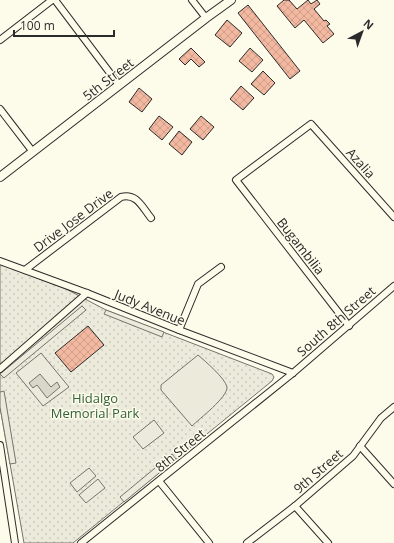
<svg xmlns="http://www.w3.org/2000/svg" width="394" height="543" viewBox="0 0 394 543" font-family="'Open Sans',sans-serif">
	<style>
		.park { fill: url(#park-dots); stroke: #74746e }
		.garden { fill: #ecebdb; stroke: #74746e }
		.parking { fill: #eceadb; stroke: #74746e }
		.water { fill: #d8d7c9; stroke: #74746e }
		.building { fill: url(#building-cross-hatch); stroke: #2b2b2b }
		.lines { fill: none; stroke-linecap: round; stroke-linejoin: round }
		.street-casing { stroke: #2b2b2b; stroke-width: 8 }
		.secondary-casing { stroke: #2b2b2b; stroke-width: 10 }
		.street { stroke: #fdfbea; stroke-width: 6 }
		.secondary { stroke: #fdfbea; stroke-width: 8 }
		.labels { text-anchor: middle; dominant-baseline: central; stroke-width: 3; stroke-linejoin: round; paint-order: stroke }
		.street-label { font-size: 13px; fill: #2b2b2b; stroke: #fdfbea }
		.park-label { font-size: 13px; fill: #34623c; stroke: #fdfbea }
	</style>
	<defs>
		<pattern id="park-dots" width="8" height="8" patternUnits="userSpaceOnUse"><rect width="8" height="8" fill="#ecebdb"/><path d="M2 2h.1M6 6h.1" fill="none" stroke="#cbcabc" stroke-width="1.8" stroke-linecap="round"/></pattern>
		<pattern id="building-cross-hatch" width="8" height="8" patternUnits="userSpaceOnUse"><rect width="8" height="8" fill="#f2b8a0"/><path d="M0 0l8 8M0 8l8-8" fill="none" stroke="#d09e8a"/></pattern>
	</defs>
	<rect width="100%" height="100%" fill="#fdfbea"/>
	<polygon class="park" points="0,264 66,289 106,310 272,374 274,377 272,381 73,543 24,543 0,407"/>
	<g class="garden">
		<polygon points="41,353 69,387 43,406 16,373"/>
		<path d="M198 355C205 361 225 378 227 387 228 397 199 419 192 426L161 390V385Z"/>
		<polygon points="154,420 164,433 143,449 133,437"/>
		<polygon points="89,468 96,476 77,492 70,483"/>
		<polygon points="98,479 105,488 86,503 79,495"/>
	</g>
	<g class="parking">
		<polygon points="82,306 86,310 4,378 0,374"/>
		<polygon points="106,310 164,332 162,337 104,314"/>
		<polygon points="4,391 16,463 10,464 0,407 0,392"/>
		<polygon points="172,454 176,459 124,502 120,497"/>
	</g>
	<polygon class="water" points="40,374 51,387 57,382 60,387 47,398 37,385 33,388 29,383"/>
	<g class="building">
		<polygon points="284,0 289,0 297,9 308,0 311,4 317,0 320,4 314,9 324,21 326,20 330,24 327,26 334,34 323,43 304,20 295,28 277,6"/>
		<polygon points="248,5 300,71 290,79 238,13"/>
		<polygon points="227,20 242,33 230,47 215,35"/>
		<polygon points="191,48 205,62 199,67 191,59 185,65 179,59"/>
		<polygon points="250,48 263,60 252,72 239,61"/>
		<polygon points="263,71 275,83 264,95 251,84"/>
		<polygon points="241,86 254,98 243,110 230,99"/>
		<polygon points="139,88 152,99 142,112 129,102"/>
		<polygon points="159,116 173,127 162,140 149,129"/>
		<polygon points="201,116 214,127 203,140 190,129"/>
		<polygon points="179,131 192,142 182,155 169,144"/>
		<polygon points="88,326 104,345 71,372 55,353"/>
	</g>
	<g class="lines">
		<defs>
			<g id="street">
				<polyline points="55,0 119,85"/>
				<polyline points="192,0 206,18"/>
				<polyline points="0,40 52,0"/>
				<polyline points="0,109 33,152"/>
				<polyline points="0,261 87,293 179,330 293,373"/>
				<path d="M25 270 121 197C137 193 142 207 151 218"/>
				<polyline points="349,326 236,180 311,124 394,217"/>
				<polyline points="179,330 198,284 221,267"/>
				<polyline points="0,369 87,293"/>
				<polyline points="0,445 15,543"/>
				<polyline points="360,446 394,484"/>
				<polyline points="159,481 209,543"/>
				<polyline points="295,506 328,543"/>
				<polyline points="81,543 293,373 394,286"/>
				<polyline points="247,543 295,506 353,456 381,418 394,407"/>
			</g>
			<polyline id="secondary" points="0,177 206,18 231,0"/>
		</defs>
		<use href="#street" class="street-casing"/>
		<use href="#secondary" class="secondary-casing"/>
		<use href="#street" class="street"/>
		<use href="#secondary" class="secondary"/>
	</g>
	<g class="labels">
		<g class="street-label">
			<text transform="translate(108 79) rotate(-38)">5th Street</text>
			<text transform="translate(361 163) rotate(48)">Azalia</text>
			<text transform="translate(73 220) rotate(-37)">Drive Jose Drive</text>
			<text transform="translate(301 246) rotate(52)">Bugambilia</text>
			<text transform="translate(150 307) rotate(22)">Judy Avenue</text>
			<text transform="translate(336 321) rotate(-41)">South 8th Street</text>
			<text transform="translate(180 450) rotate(-39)">8th Street</text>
			<text transform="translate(318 471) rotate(-41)">9th Street</text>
		</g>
		<g class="park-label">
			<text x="95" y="398">Hidalgo<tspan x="95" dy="15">Memorial Park</tspan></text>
		</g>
	</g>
	<g transform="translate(362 32) rotate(41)" stroke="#fdfbea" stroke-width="3" paint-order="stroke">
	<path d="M0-3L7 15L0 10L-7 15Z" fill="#2b2b2b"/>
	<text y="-6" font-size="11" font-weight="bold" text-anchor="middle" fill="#2b2b2b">N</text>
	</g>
	<path d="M14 30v6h100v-6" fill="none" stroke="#2b2b2b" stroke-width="2"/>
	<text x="20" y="30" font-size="12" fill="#2b2b2b" stroke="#fdfbea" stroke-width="3" paint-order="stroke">100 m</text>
</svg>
